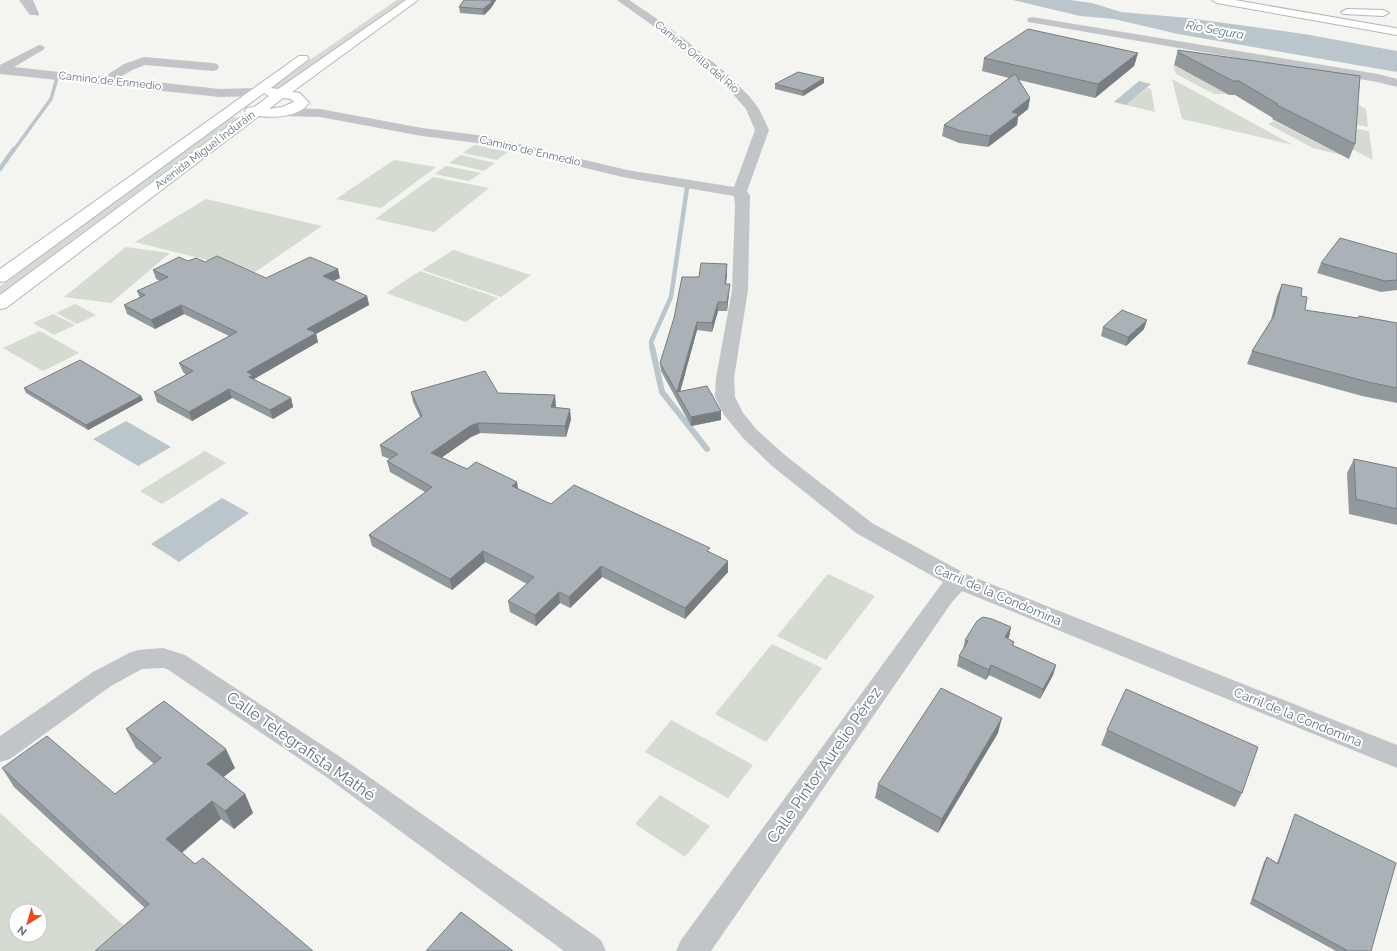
<svg xmlns="http://www.w3.org/2000/svg" width="1397" height="951" viewBox="0 0 1397 951" font-family="Raleway,sans-serif">
	<style>
		.green { fill: #d5dbd1; fill-rule: evenodd }
		.water { fill: #bac6cb }
		.lines { fill: none; stroke-linecap: round; stroke-linejoin: round }
		.stream-far2 { stroke: #bac6cb; stroke-width: 3.5 }
		.stream-far1 { stroke: #bac6cb; stroke-width: 4.5 }
		.stream { stroke: #bac6cb; stroke-width: 6 }
		.major-casing { stroke: #b4b8bc; stroke-width: 2 }
		.minor { fill: #c1c5c8; fill-rule: evenodd }
		.major { fill: #fff; fill-rule: evenodd }
		.wall { fill: #92999d }
		.shaded-wall { fill: #777d80 }
		.building { fill: #aab2b7; stroke: #777d80 }
		.labels { text-anchor: middle; dominant-baseline: central; stroke-width: 4; stroke-linejoin: round; paint-order: stroke }
		.far-street-label { font-size: 11px; fill: #627482; stroke: #fff }
		.far-water-label { font-size: 12px; font-style: italic; fill: #5d777f; stroke: #fff }
		.street-label { font-size: 13px; fill: #627482; stroke: #fff }
		.near-street-label { font-size: 16px; fill: #627482; stroke: #fff }
	</style>
	<rect width="100%" height="100%" fill="#f4f4f0"/>
	<g class="green">
		<polygon points="397,0 406,0 278,90 269,88"/>
		<polygon points="1173,65 1227,94 1214,94 1176,74"/>
		<polygon points="1172,79 1293,145 1182,119"/>
		<polygon points="1147,88 1151,89 1155,112 1126,105"/>
		<polygon points="1354,102 1366,109 1368,127 1352,124"/>
		<polygon points="234,117 237,118 0,294 0,286 221,124"/>
		<polygon points="1274,121 1341,155 1313,148 1268,124"/>
		<polygon points="1352,128 1369,131 1373,160 1350,148"/>
		<polygon points="474,145 508,152 497,160 463,153"/>
		<polygon points="461,155 495,163 484,171 449,163"/>
		<polygon points="394,160 436,167 381,208 336,199"/>
		<polygon points="446,166 481,173 469,181 434,174"/>
		<polygon points="433,177 489,188 434,232 375,219"/>
		<polygon points="206,199 322,226 255,272 135,242"/>
		<polygon points="126,247 170,253 111,303 64,297"/>
		<polygon points="453,250 531,275 501,297 422,270"/>
		<polygon points="420,271 498,298 466,322 386,293"/>
		<polygon points="75,304 96,315 77,324 56,313"/>
		<polygon points="53,314 75,325 54,335 33,323"/>
		<polygon points="40,331 79,353 43,371 3,348"/>
		<polygon points="205,451 226,463 162,504 140,491"/>
		<polygon points="828,574 875,596 826,660 777,636"/>
		<polygon points="772,644 822,668 766,742 715,714"/>
		<polygon points="671,720 753,765 728,798 645,752"/>
		<polygon points="660,795 710,826 685,857 635,824"/>
		<path d="M0 813 133 934 114 951H0ZM16 911H40V935H16Z"/>
	</g>
	<g class="water">
		<polygon points="1013,0 1070,0 1092,3 1121,12 1188,18 1304,34 1397,51 1397,72 1178,34 1114,19 1080,16"/>
		<polygon points="1139,81 1151,84 1126,105 1114,102"/>
		<polygon points="126,421 171,447 138,466 93,439"/>
		<polygon points="222,498 249,513 179,562 151,544"/>
	</g>
	<g class="lines">
		<g class="stream-far2">
			<polyline points="31,0 37,14"/>
			<polyline points="14,150 51,99 57,78"/>
		</g>
		<g class="stream-far1">
			<polyline points="0,169 14,149"/>
			<polyline points="652,348 651,342 671,297 687,188"/>
		</g>
		<polyline class="stream" points="652,347 662,392 707,449"/>
		<defs>
			<g id="major">
				<path d="M406 0H418L292 92 300 93 309 103C299 117 274 118 259 116L6 308 0 309V295L246 113 245 111 247 108 254 107 269 96 264 93 6 281 0 282V269L299 56H307L309 59 271 88 278 89ZM283 98 291 99 294 102 282 107 269 109Z"/>
				<polygon points="1212,0 1235,0 1395,28 1397,29 1397,35 1217,3"/>
				<polygon points="1347,9 1383,10 1389,13 1383,16 1343,14 1341,12"/>
			</g>
		</defs>
		<use href="#major" class="major-casing"/>
		<g class="minor">
			<polygon points="19,0 29,0 39,13 38,15 30,15"/>
			<polygon points="617,0 629,0 647,12 678,34 725,72 750,97 759,109 769,130 747,191 750,196 748,290 734,378 735,397 743,413 757,430 786,456 872,523 966,574 1397,745 1397,768 962,591 952,602 711,951 676,951 681,940 943,582 856,533 772,466 743,438 724,415 715,397 716,378 732,290 735,206 734,196 627,178 485,144 422,136 320,117 284,116 279,115 278,112 279,109 284,108 320,109 422,128 485,136 627,170 734,187 755,130 746,109 725,85 670,38"/>
			<polygon points="1032,17 1378,74 1397,79 1397,87 1377,82 1028,22 1027,20 1028,18"/>
			<polygon points="39,45 43,46 45,48 43,50 14,67 104,77 124,64 144,57 213,63 217,64 219,67 217,70 213,71 145,65 132,70 119,78 220,89 256,88 260,89 262,92 260,95 256,96 220,97 0,74 0,65"/>
			<polygon points="163,648 185,655 345,760 601,940 606,951 564,951 325,776 167,669 163,668 142,669 111,686 10,759 0,762 0,736 93,672 129,653 138,650"/>
		</g>
		<use href="#major" class="major"/>
	</g>
	<g class="wall">
		<polygon points="464,0 496,0 491,8 484,15 460,13 459,7"/>
		<polygon points="1178,50 1360,76 1355,144 1349,159 1272,119 1273,118 1235,95 1229,95 1174,65"/>
		<polygon points="1138,53 1134,66 1095,98 1019,80 1030,98 1028,109 1018,117 1017,125 988,147 959,143 942,136 944,125 1009,78 982,71 984,58"/>
		<polygon points="824,83 803,96 775,89 775,84"/>
		<polygon points="1397,254 1397,290 1381,292 1317,273 1321,263"/>
		<polygon points="188,261 205,262 266,278 340,278 333,281 367,296 369,305 316,334 318,342 254,379 255,380 291,398 293,407 273,419 232,398 192,421 157,402 154,392 186,375 183,372 179,363 229,336 184,314 155,329 127,314 124,305 140,298 137,291 160,281 156,279 153,270"/>
		<polygon points="727,264 727,273 726,284 729,293 727,311 718,311 712,332 697,330 680,391 721,420 691,426 661,371 660,363 699,277"/>
		<polygon points="1282,284 1301,296 1305,310 1358,318 1397,323 1397,403 1362,396 1247,364 1252,351 1271,320 1277,296"/>
		<polygon points="1103,327 1144,329 1126,346 1101,336"/>
		<polygon points="24,388 141,396 143,400 88,430 26,393"/>
		<polygon points="411,392 498,393 556,405 555,408 571,419 566,437 480,433 471,437 442,457 467,469 518,489 551,504 710,552 728,572 685,619 602,577 570,608 560,603 536,626 510,612 508,601 527,584 485,562 452,590 372,546 369,535 425,492 390,472 387,461 390,459 382,456 380,445 420,417 413,402"/>
		<polygon points="1354,459 1397,468 1397,525 1349,514 1347,473"/>
		<polygon points="1011,627 1009,637 1008,639 1014,642 1013,646 1056,665 1053,675 1040,699 989,675 986,680 957,666 959,656 963,649 965,640"/>
		<polygon points="126,729 235,768 223,777 245,794 253,813 234,829 221,819 182,853 195,864 145,908 14,787 2,768 115,794 154,764 136,748"/>
		<polygon points="1107,730 1242,793 1235,807 1101,745"/>
		<polygon points="998,733 938,833 875,798 878,784"/>
		<polygon points="1295,814 1371,951 1336,951 1250,904 1264,862 1267,857 1277,863 1293,819"/>
	</g>
	<g class="shaded-wall">
		<polygon points="492,0 496,0 491,8 484,15 483,9"/>
		<polygon points="1138,53 1134,66 1095,98 1098,84"/>
		<polygon points="824,78 824,83 803,96 803,91"/>
		<polygon points="1030,98 1028,109 1018,117 1017,125 988,147 990,136 1012,112"/>
		<polygon points="727,264 727,273 725,292 725,284"/>
		<polygon points="338,269 340,278 325,285 323,276"/>
		<polygon points="730,284 727,311 727,302"/>
		<polygon points="367,296 369,305 316,334 318,342 254,379 256,384 252,386 247,372 307,329"/>
		<polygon points="718,302 718,311 712,332 712,323"/>
		<polygon points="181,305 184,314 155,329 151,320"/>
		<polygon points="1147,320 1144,329 1126,346 1128,337"/>
		<polygon points="697,322 697,330 679,396 677,393"/>
		<polygon points="229,389 232,398 192,421 189,412"/>
		<polygon points="555,395 556,405 553,418 551,407"/>
		<polygon points="141,396 143,400 88,430 86,425"/>
		<polygon points="291,398 293,407 273,419 270,410"/>
		<polygon points="570,409 571,419 566,437 565,426"/>
		<polygon points="721,411 721,420 691,426 691,417"/>
		<polygon points="478,423 480,433 471,437 434,463 431,453 470,426"/>
		<polygon points="517,482 519,493 512,486"/>
		<polygon points="483,551 485,562 452,590 450,579"/>
		<polygon points="728,561 728,572 685,619 685,608"/>
		<polygon points="601,566 602,577 570,608 569,597"/>
		<polygon points="559,592 560,603 536,626 535,615"/>
		<polygon points="1011,627 1009,637 1002,647 1005,637"/>
		<polygon points="991,665 989,675 986,680 989,670"/>
		<polygon points="1056,665 1053,675 1040,699 1043,689"/>
		<polygon points="1002,718 998,733 938,833 942,819"/>
		<polygon points="226,749 235,768 216,783 207,764"/>
		<polygon points="245,794 253,813 234,829 225,811"/>
		<polygon points="212,801 221,819 176,857 166,839"/>
	</g>
	<g class="building">
		<polygon points="464,0 492,0 491,3 483,9 459,7"/>
		<polygon points="1028,29 1138,53 1098,84 984,58"/>
		<polygon points="1178,50 1360,76 1355,144 1277,105 1278,104 1239,81 1233,81 1178,52"/>
		<polygon points="798,72 824,78 803,91 775,84"/>
		<polygon points="1015,74 1030,98 1012,112 1019,114 990,136 961,131 944,125"/>
		<polygon points="1340,238 1397,254 1397,280 1385,281 1321,263"/>
		<polygon points="217,256 266,278 310,257 338,269 323,276 367,296 307,329 316,333 247,372 253,375 249,377 291,398 270,410 229,389 189,412 154,392 193,371 179,363 237,332 181,305 151,320 124,305 145,295 137,291 168,277 153,270 179,257 188,261 196,258 205,262"/>
		<polygon points="701,263 727,264 725,284 730,284 727,302 718,302 712,323 697,322 677,392 707,386 721,411 691,417 660,363 674,318 682,277 699,277"/>
		<polygon points="1282,284 1302,288 1301,296 1307,297 1305,310 1358,318 1359,316 1397,323 1397,388 1368,382 1252,351 1274,316"/>
		<polygon points="1122,310 1147,320 1128,337 1103,327"/>
		<polygon points="80,360 141,396 86,425 24,388"/>
		<polygon points="485,371 498,393 555,395 551,407 570,409 565,426 478,423 470,426 431,453 467,469 476,462 517,482 512,486 551,504 574,485 710,548 707,551 728,561 685,608 601,566 569,597 559,592 535,615 508,601 534,577 483,551 450,579 369,535 432,487 387,461 398,454 380,445 422,416 411,392"/>
		<polygon points="1354,459 1397,468 1397,509 1356,499"/>
		<polygon points="983,617 992,619 1011,627 1005,637 1014,642 1012,645 1056,665 1043,689 991,665 989,670 959,656 968,641 965,640 977,621"/>
		<polygon points="941,688 1002,718 942,819 878,784"/>
		<polygon points="1126,689 1258,747 1242,793 1107,730"/>
		<polygon points="164,701 226,749 207,764 245,794 225,811 212,801 166,839 195,864 203,858 313,951 95,951 149,904 2,768 47,736 115,794 161,758 126,729"/>
		<polygon points="1295,814 1396,863 1371,951 1348,951 1253,899 1267,857 1278,864"/>
		<polygon points="461,912 513,951 426,951"/>
	</g>
	<g class="labels">
		<g class="far-street-label">
			<text transform="translate(697 57) rotate(40)">Camino Orilla del Río</text>
			<text transform="translate(110 81) rotate(6)">Camino de Enmedio</text>
			<text transform="translate(205 150) rotate(-37)">Avenida Miguel Induráin</text>
			<text transform="translate(530 151) rotate(13)">Camino de Enmedio</text>
		</g>
		<g class="far-water-label">
			<text transform="translate(1215 30) rotate(10)">Río Segura</text>
		</g>
		<g class="street-label">
			<text transform="translate(998 595) rotate(23)">Carril de la Condomina</text>
			<text transform="translate(1298 717) rotate(22)">Carril de la Condomina</text>
		</g>
		<g class="near-street-label">
			<text transform="translate(301 746) rotate(35)">Calle Telegrafista Mathé</text>
			<text transform="translate(824 765) rotate(-55)">Calle Pintor Aurelio Pérez</text>
		</g>
	</g>
	<g transform="translate(28 923) rotate(217)"><circle r="19" fill="#ffffff" stroke="#c0c7cd"/>
	<path d="M0-3L7 15L0 10L-7 15Z" fill="#e94a1b"/>
	<text y="-6" font-size="11" font-weight="bold" text-anchor="middle" fill="#627482">N</text>
	</g>
</svg>
